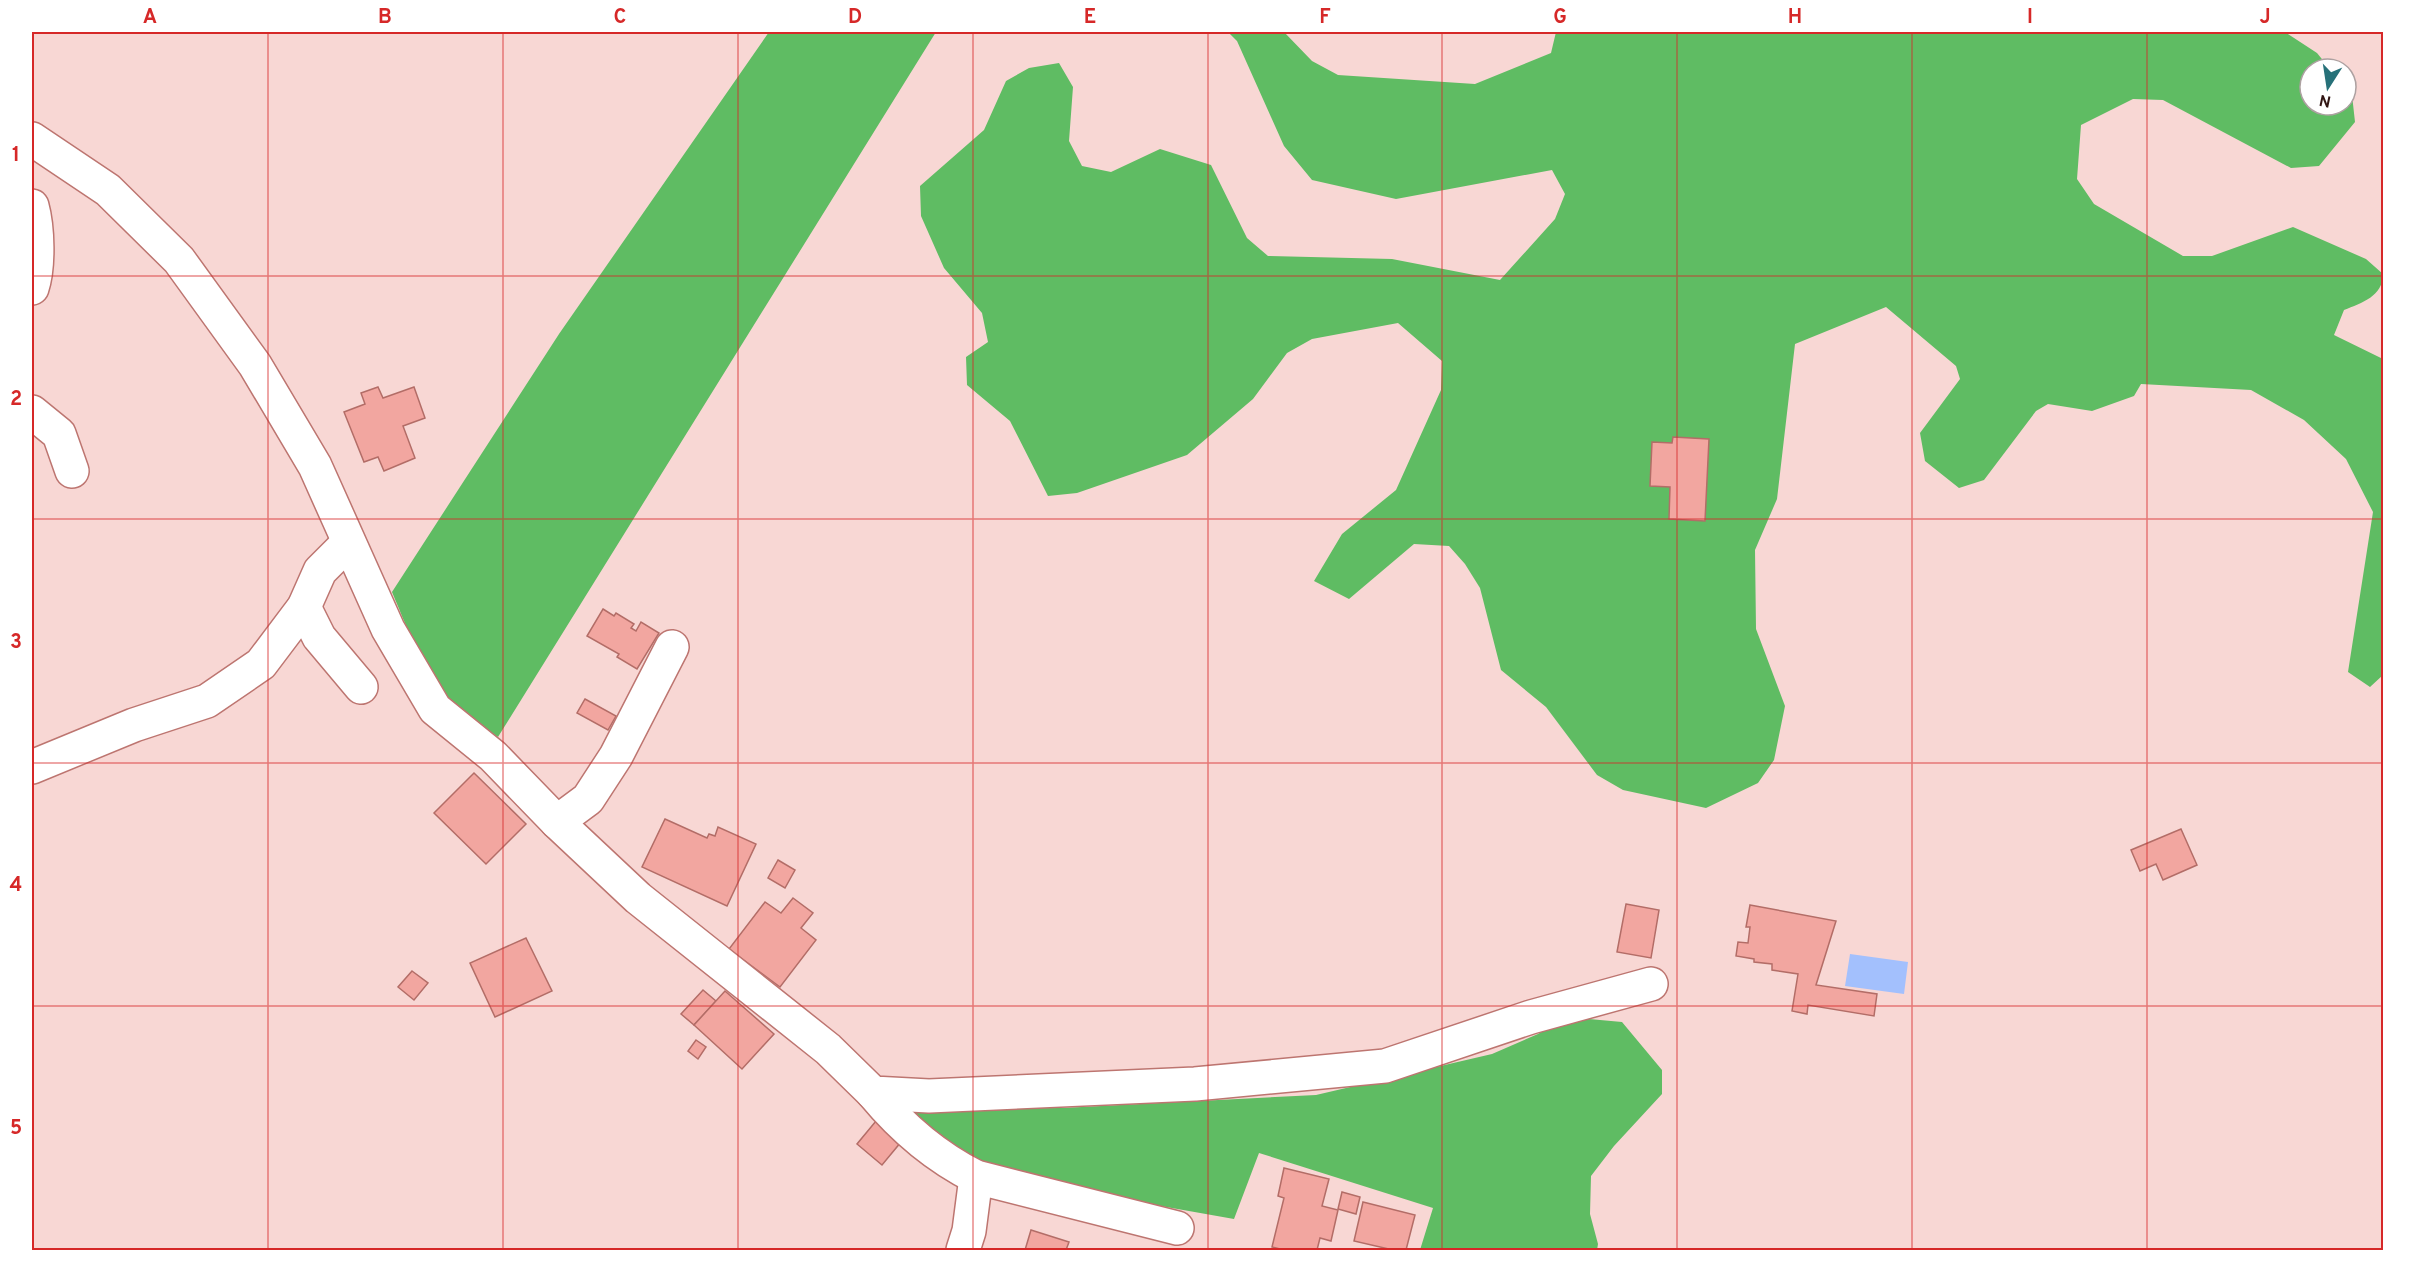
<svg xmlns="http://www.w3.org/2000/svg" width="2415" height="1282" viewBox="0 0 2415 1282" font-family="Overpass,sans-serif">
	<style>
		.forest { fill: #5fbc63 }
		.water { fill: #a3c0fd }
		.building { fill: #f2a6a0; stroke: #b36d67; stroke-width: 1.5 }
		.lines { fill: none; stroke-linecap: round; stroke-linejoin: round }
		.minor-casing { stroke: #bd7570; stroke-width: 36 }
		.minor { stroke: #fff; stroke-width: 33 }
		.grid { fill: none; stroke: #d62828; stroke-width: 1.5; stroke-opacity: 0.55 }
		.neatline { fill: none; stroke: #d62828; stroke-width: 2 }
		.grid-label { font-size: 20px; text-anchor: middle; font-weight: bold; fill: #d62828 }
	</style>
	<rect width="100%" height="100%" fill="#f8d7d4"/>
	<g class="forest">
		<path d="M769 32H936L498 737C487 730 473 723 463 714 428 686 409 632 392 592L559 334Z"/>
		<path d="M1228 32H1284L1312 61 1338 75 1475 84 1551 53 1556 32H2285L2317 53 2330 69H2310V105H2346V87L2352 95 2355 122 2319 166 2291 168 2163 100 2133 99 2081 125 2077 179 2094 204 2183 256H2212L2293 227 2366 259 2383 274C2383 296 2362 303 2344 310L2334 335 2383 359V675L2370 687 2348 672 2373 512 2346 459 2304 420 2251 390 2141 384 2134 396 2092 411 2048 404 2036 411 1984 480 1959 488 1925 461 1920 433 1960 379 1956 366 1886 307 1795 344 1777 499 1755 550 1756 629 1785 706 1774 760 1758 783 1706 808 1623 790 1597 775 1546 707 1501 670 1480 588 1465 564 1449 546 1414 544 1349 599 1314 581 1342 534 1396 490 1441 390 1442 361 1398 323 1312 339 1287 353 1253 399 1187 455 1077 493 1048 496 1010 421 967 385 966 357 988 342 982 313 944 268 921 216 920 186 984 130 1006 81 1029 68 1059 63 1073 87 1069 141 1082 166 1111 172 1160 149 1211 165 1247 238 1268 256 1392 259 1500 280 1555 219 1565 194 1552 170 1396 199 1312 180 1284 146 1237 41Z"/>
		<polygon points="1567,1017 1622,1022 1662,1070 1662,1094 1614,1146 1591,1176 1590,1214 1598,1244 1597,1250 1420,1250 1433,1208 1259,1153 1234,1219 1093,1194 972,1160 897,1109 1062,1108 1316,1095 1492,1054 1538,1034"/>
	</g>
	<polygon class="water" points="1850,954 1908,962 1904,994 1845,986"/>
	<g class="building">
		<polygon points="378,387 383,398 414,387 425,418 403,426 415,458 384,471 378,457 364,462 344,412 365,404 361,393"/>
		<polygon points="1673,437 1709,439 1705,521 1669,519 1670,487 1650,486 1652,442 1672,443"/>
		<polygon points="603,609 614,616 616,613 634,624 631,628 636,631 641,622 659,633 637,669 617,657 619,654 587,636"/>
		<polygon points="585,699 616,716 608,730 577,713"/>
		<polygon points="474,773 526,824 486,864 434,813"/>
		<polygon points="665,819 707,838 709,834 715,836 718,827 756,844 727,906 642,867"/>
		<polygon points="2181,829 2197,865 2163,880 2156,864 2140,871 2131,850"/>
		<polygon points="778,860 795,870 785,888 768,878"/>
		<polygon points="793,898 813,913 801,928 816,940 780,987 729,949 765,902 781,913"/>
		<polygon points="1626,904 1659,910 1651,958 1617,952"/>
		<polygon points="1750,905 1836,921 1816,985 1877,994 1874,1016 1808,1005 1807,1014 1792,1011 1798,974 1772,970 1772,964 1754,962 1754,959 1736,956 1738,942 1748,943 1750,927 1746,927"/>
		<polygon points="526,938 552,991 495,1017 470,963"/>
		<polygon points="412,971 428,983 414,1000 398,987"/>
		<polygon points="703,990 716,1001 694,1025 681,1014"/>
		<polygon points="725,991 774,1034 742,1069 694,1025"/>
		<polygon points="696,1040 706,1047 698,1059 688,1051"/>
		<polygon points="876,1121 901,1142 882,1165 857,1144"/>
		<polygon points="1284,1168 1329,1179 1322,1206 1338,1210 1331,1241 1320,1238 1317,1250 1284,1250 1272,1247 1284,1198 1278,1196"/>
		<polygon points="1342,1192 1360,1197 1356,1214 1338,1209"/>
		<polygon points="1363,1202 1415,1215 1406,1250 1393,1250 1354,1241"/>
		<polygon points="1031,1230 1069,1242 1066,1250 1025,1250"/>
	</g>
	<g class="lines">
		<defs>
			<g id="minor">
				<polyline points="32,139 108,190 179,260 255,365 315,466 388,629 435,709 493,756 557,822 638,898 828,1049 873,1093 929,1096 1195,1084 1385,1066 1531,1017 1651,984"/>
				<path d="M32 206C38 228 39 267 32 288"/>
				<polyline points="32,412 59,434 72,471"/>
				<polyline points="304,607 319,637 361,687"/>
				<polyline points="32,767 134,725 207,701 261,664 304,607 320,571 348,543"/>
				<polyline points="557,822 588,799 616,756 672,647"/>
				<path d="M873 1093C902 1128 936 1157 976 1177L1177 1228"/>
				<polyline points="963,1250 969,1231 976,1177"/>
			</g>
		</defs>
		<use href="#minor" class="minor-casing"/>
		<use href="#minor" class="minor"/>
	</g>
	<path class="grid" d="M268 32V1250M503 32V1250M738 32V1250M973 32V1250M1208 32V1250M1442 32V1250M1677 32V1250M1912 32V1250M2147 32V1250M32 276H2384M32 519H2384M32 763H2384M32 1006H2384"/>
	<rect width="2415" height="1282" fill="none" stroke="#ffffff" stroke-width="66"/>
	<g transform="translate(2328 87) rotate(192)"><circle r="28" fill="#ffffff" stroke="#ada1a1" stroke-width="1.5"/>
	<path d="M0-4.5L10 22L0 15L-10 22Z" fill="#277179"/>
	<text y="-9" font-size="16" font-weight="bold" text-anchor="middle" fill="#311513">N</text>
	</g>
	<rect x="33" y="33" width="2349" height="1216" class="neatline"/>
	<g class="grid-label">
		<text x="150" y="23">A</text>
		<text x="385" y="23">B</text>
		<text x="620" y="23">C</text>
		<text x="855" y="23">D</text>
		<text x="1090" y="23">E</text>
		<text x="1325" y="23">F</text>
		<text x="1560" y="23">G</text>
		<text x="1795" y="23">H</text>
		<text x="2030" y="23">I</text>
		<text x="2265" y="23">J</text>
		<text x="16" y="161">1</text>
		<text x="16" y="405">2</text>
		<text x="16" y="648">3</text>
		<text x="16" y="891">4</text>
		<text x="16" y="1134">5</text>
	</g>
</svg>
